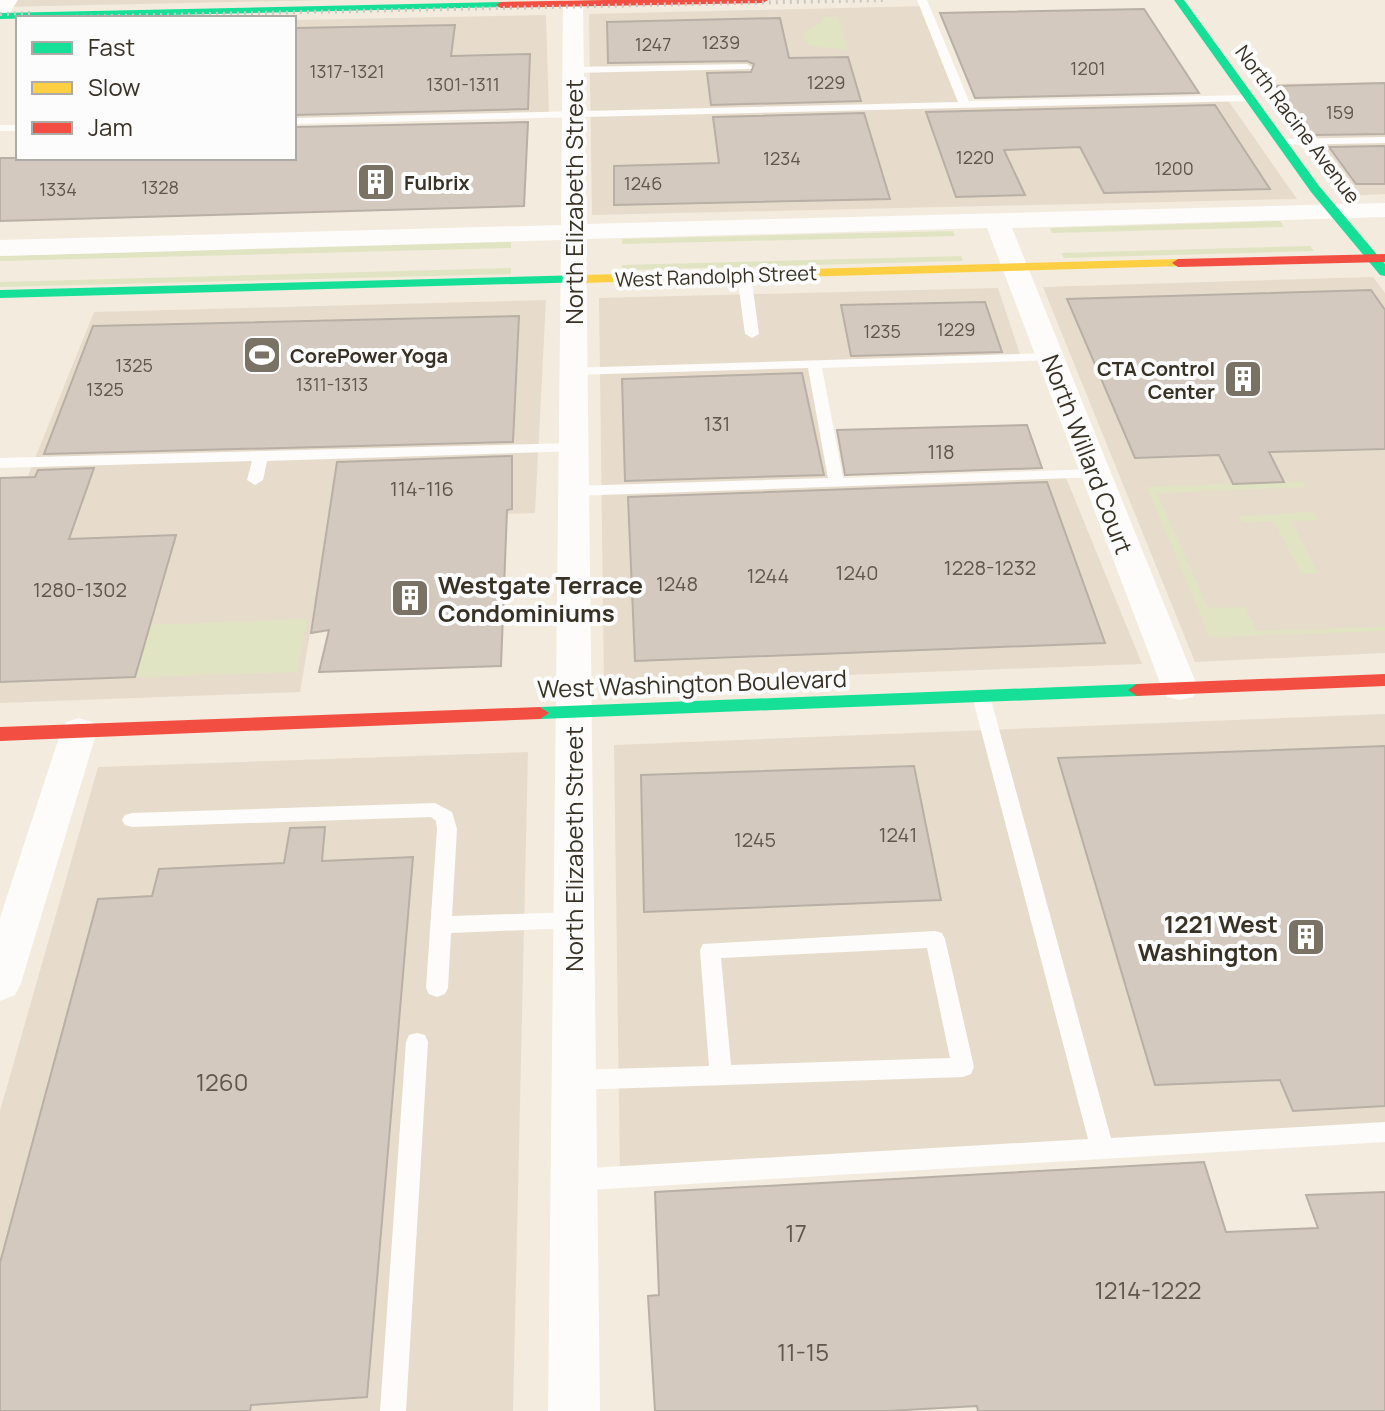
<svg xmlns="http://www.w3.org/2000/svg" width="1385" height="1411" viewBox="0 0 1385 1411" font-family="Manrope,sans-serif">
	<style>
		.commercial { fill: #e7dccb }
		.green { fill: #e0e4c3 }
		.building { fill: #d3c9bf; stroke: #b8afa5; stroke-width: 2 }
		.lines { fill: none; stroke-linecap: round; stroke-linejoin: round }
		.lane { fill: #fdfcfa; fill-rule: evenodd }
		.street { fill: #fdfcfa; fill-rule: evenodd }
		.fast { fill: #16e098; fill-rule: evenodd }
		.slow { fill: #ffcf43; fill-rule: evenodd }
		.jam { fill: #f24e42; fill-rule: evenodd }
		.rail { stroke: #cac8c4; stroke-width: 4; stroke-dasharray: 2 5; stroke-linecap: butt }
		.labels { text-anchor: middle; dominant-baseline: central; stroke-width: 8; stroke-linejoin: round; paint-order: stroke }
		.far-number-label { font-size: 18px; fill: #5f574c }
		.far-street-label { font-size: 20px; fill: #383125; stroke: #fcfcfc }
		.far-poi-label { font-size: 20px; font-weight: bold; fill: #383125; stroke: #fcfcfc; text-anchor: start }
		.number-label { font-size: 20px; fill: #5f574c }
		.street-label { font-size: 24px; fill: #383125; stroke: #fcfcfc }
		.poi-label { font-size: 24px; font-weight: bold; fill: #383125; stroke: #fcfcfc; text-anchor: start }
		.near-number-label { font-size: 24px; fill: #5f574c }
	</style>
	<rect width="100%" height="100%" fill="#f3ebdd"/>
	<g class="commercial">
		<polygon points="0,0 331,0 0,7"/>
		<polygon points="925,6 965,105 1227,99 1297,199 592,215 589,14"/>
		<polygon points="546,15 549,115 294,121 294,20"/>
		<polygon points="1385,82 1385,194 1344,196 1266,84"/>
		<polygon points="1373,277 1385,293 1385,653 1195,662 1043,287"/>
		<polygon points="998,288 1021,357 815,364 836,482 1065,475 1142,664 604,684 599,298"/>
		<polygon points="546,300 535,513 329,520 300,692 0,703 0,545 94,312"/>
		<polygon points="1385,714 1385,1132 620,1176 614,745"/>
		<polygon points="528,752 513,1411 0,1411 0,1111 98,767"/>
	</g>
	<g class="green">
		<polygon points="824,17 838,17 848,50 811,46 803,39 805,32 821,23"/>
		<polygon points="1280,221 1284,227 1052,233 1050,228"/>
		<polygon points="953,231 955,236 622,244 622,239"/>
		<polygon points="511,242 511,248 0,261 0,256"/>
		<polygon points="1310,246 1314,251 1064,258 1061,253"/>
		<polygon points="961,256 963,261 622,270 622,265"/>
		<polygon points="511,268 511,274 0,287 0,282"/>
		<polygon points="1302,481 1305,487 1157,493 1208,608 1245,607 1256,631 1385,627 1385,631 1210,637 1147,487"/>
		<polygon points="1311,512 1316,514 1317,520 1291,521 1318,574 1302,574 1274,521 1244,522 1239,517"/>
		<polygon points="307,619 297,672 135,677 150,625"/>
	</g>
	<g class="building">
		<polygon points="1144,9 1199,93 975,98 940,13"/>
		<polygon points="780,18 789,58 848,57 861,101 711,105 707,73 751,72 754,64 747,61 608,63 607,22"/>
		<polygon points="455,25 451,56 530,54 528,109 294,115 294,28"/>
		<polygon points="1385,83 1385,134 1313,135 1276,86"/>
		<polygon points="1215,105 1270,189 1104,193 1080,147 1004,150 1025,195 956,197 926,112"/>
		<polygon points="864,113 890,199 614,205 614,166 719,163 713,117"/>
		<polygon points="528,122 524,206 0,221 0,158 294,158 294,127"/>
		<polygon points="1385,146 1385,184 1356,184 1329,147"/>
		<polygon points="1371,290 1385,310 1385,449 1269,452 1284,482 1233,484 1219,455 1135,458 1067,299"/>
		<polygon points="985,302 1002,352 851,356 841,305"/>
		<polygon points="519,316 513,442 44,454 93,326"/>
		<polygon points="802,373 824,475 625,481 622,379"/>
		<polygon points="1027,425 1042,468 845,475 837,430"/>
		<polygon points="512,456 512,509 507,510 501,666 319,672 329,630 311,633 337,462"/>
		<polygon points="94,468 69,539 176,535 135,677 0,682 0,478 35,477 38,470"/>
		<polygon points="1047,482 1105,643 635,661 628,497"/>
		<polygon points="1385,746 1385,1106 1293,1111 1280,1080 1155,1085 1058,758"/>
		<polygon points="914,766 941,900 644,912 641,775"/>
		<polygon points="325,827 322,861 413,857 367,1397 251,1405 250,1411 0,1411 0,1263 98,899 152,896 159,869 284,863 290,828"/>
		<polygon points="1204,1162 1226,1232 1318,1228 1306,1195 1385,1192 1385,1411 978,1411 977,1406 887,1411 655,1411 648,1296 659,1295 655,1192"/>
	</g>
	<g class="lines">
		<g class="lane">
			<polygon points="917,0 927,0 969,101 1249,95 1255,98 1249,101 294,124 294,118 958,102"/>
			<polygon points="747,64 752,67 751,69 573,73 568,70 573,67"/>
			<rect x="0" y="125" width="18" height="6"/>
			<polygon points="1385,137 1385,143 1281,145 1275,142 1281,139"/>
			<polygon points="744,271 751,275 759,334 752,338 745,334 737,275"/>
			<polygon points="1050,353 1055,354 1055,360 822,368 843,478 1096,469 1101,471 1101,477 573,496 565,491 573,486 828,478 808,368 573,375 568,374 568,368"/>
			<polygon points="573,443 581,448 578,451 267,461 263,480 255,485 247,480 252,461 0,468 0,458"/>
			<polygon points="981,690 990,696 1111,1138 1385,1122 1385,1142 573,1191 565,1188 561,1180 565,1172 573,1169 1088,1139 972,696"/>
			<polygon points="435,803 452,812 457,829 452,916 573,912 580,914 583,920 580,926 573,928 451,933 448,988 445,994 437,997 429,994 426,988 437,829 436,821 431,817 132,827 125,825 122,820 125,815 132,813"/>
			<path d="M935 931 942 933 945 939 974 1067 971 1074 963 1077 573 1090 565 1087 562 1080 565 1073 573 1070 709 1066 700 950 703 944ZM927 948 950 1058 731 1065 721 958Z"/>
			<polygon points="417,1033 425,1035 428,1042 406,1411 380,1411 406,1042 409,1035"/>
		</g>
		<g class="street">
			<polygon points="0,0 18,0 7,17 0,19"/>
			<polygon points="563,0 583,0 586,224 1385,203 1385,217 1012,228 1198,688 1193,697 1180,700 1167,697 1162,688 987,228 586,239 600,1411 548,1411 561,240 0,256 0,240 561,225"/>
			<polygon points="79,718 92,722 97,731 21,983 15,995 0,1001 0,918 61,731 66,722"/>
		</g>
		<g class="fast">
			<polygon points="1174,0 1184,0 1319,186 1385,264 1385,276 1380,275 1311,192"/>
			<polygon points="501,2 506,5 505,7 0,19 0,13"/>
			<polygon points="583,275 590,279 588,282 0,298 0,290"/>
			<polygon points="1137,684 1146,690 1137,696 540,719 531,713 540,707"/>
		</g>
		<polygon class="slow" points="1178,259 1183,260 1183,266 583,283 576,279 583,275"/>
		<g class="jam">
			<polygon points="607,0 768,0 763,3 501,8 496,5 501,2"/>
			<polygon points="1385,254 1385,262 1178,267 1172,263 1178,259"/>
			<polygon points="1385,674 1385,686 1137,696 1128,690 1137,684"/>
			<polygon points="540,707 549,713 540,719 0,741 0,727"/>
		</g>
		<g class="rail">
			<polyline points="0,14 31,13"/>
			<polyline points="20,18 883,0"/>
		</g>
	</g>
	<defs>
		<symbol id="building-square" viewBox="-11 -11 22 22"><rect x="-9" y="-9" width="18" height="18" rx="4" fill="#797265" stroke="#fcfcfc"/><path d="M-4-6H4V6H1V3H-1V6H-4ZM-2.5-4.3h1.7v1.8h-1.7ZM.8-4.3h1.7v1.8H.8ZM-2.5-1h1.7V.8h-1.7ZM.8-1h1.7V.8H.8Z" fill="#fff"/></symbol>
		<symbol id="stadium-square" viewBox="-11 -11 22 22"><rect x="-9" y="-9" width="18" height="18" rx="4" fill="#797265" stroke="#fcfcfc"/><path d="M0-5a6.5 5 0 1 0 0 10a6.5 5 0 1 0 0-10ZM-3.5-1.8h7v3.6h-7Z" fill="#fff"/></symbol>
	</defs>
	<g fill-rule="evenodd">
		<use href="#building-square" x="354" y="160" width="44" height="44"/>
		<use href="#stadium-square" x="240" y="333" width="44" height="44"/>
		<use href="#building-square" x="1221" y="357" width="44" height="44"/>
		<use href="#building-square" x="388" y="576" width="44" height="44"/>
		<use href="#building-square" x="1284" y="915" width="44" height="44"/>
	</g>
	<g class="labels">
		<g class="far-number-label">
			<text x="721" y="42">1239</text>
			<text x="653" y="44">1247</text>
			<text x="1088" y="68">1201</text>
			<text x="347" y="71">1317-1321</text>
			<text x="826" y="82">1229</text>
			<text x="463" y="84">1301-1311</text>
			<text x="1340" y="112">159</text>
			<text x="975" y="157">1220</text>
			<text x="782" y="158">1234</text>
			<text x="1174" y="168">1200</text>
			<text x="643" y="183">1246</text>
			<text x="160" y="187">1328</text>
			<text x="58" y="189">1334</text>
			<text x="956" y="329">1229</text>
			<text x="882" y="331">1235</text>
			<text x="134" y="365">1325</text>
			<text x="332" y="384">1311-1313</text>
			<text x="105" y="389">1325</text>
		</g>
		<g class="far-street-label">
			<text transform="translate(1298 124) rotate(53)">North Racine Avenue</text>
			<text transform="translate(716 276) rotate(-2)">West Randolph Street</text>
		</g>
		<g class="far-poi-label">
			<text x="404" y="182">Fulbrix</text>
			<text x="290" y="355">CorePower Yoga</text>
			<text x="1215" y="368" text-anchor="end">CTA Control<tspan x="1215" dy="23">Center</tspan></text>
		</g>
		<g class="number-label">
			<text x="717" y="423">131</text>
			<text x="941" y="451">118</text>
			<text x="422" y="488">114-116</text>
			<text x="990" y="567">1228-1232</text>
			<text x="857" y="572">1240</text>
			<text x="768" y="575">1244</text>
			<text x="677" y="583">1248</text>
			<text x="80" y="589">1280-1302</text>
			<text x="898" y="834">1241</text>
			<text x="755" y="839">1245</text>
		</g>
		<g class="street-label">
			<text transform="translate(573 202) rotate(-90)">North Elizabeth Street</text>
			<text transform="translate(1088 454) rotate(69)">North Willard Court</text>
			<text transform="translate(692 683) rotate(-2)">West Washington Boulevard</text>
			<text transform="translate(573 849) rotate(-90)">North Elizabeth Street</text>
		</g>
		<g class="poi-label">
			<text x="438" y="584">Westgate Terrace<tspan x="438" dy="28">Condominiums</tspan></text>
			<text x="1278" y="923" text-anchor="end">1221 West<tspan x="1278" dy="28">Washington</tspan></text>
		</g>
		<g class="near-number-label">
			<text x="222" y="1081">1260</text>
			<text x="796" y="1232">17</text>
			<text x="1148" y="1289">1214-1222</text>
			<text x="803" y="1351">11-15</text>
		</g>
	</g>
	<rect x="16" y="16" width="280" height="144" fill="#fcfcfc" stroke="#aeaba6" stroke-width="2"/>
	<rect x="32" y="42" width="40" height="12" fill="#16e098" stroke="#aeaba6" stroke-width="2"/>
	<text x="88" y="56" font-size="24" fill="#383125">Fast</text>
	<rect x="32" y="82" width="40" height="12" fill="#ffcf43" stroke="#aeaba6" stroke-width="2"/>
	<text x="88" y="96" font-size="24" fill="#383125">Slow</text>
	<rect x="32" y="122" width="40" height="12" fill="#f24e42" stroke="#aeaba6" stroke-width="2"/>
	<text x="88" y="136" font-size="24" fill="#383125">Jam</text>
</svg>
